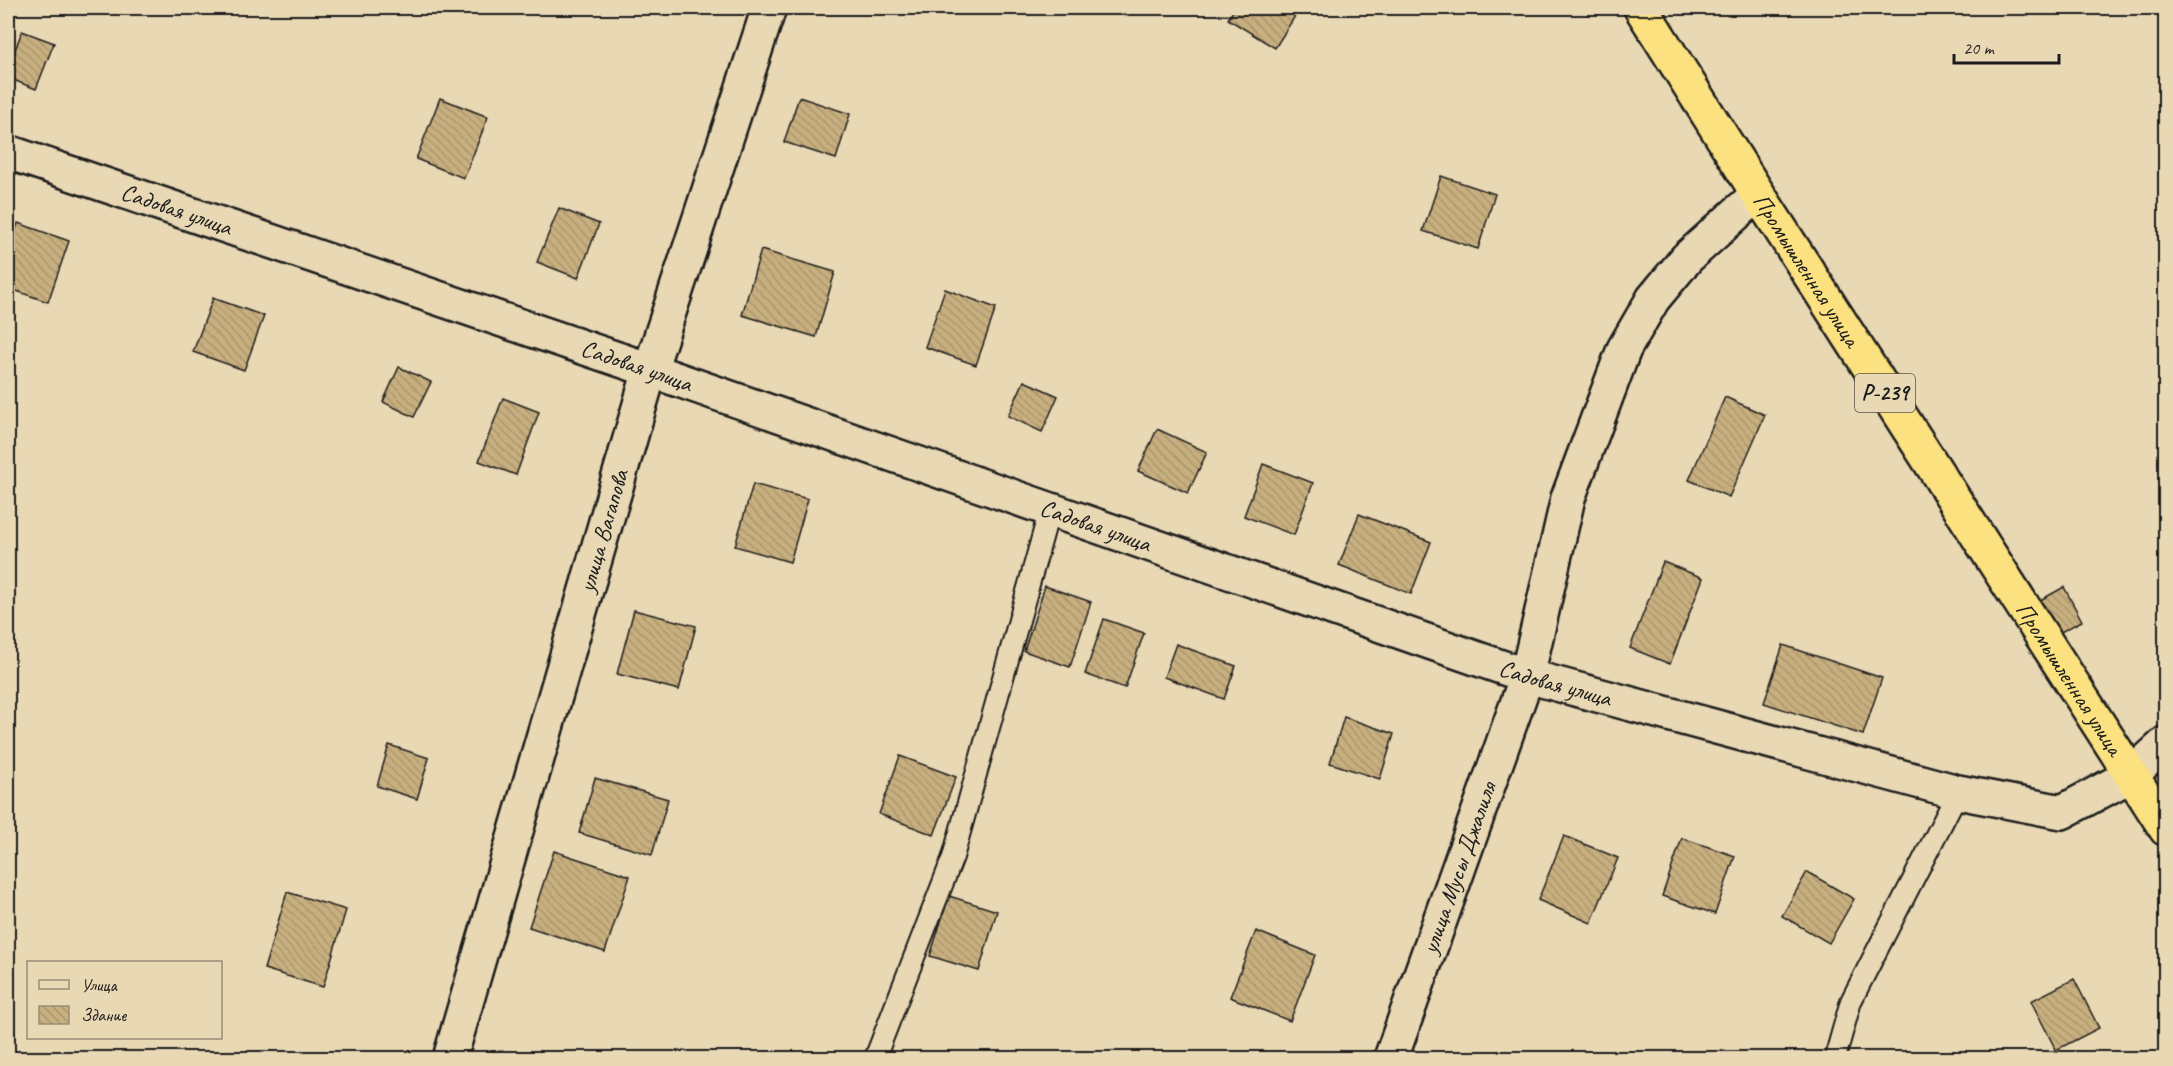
<svg xmlns="http://www.w3.org/2000/svg" width="2173" height="1066" viewBox="0 0 2173 1066" font-family="Caveat,sans-serif">
	<style>
		.building { fill: url(#building-back-hatch); stroke: #1c1c1c; stroke-width: 1.5 }
		.lines { fill: none; stroke-linecap: round; stroke-linejoin: round }
		.service-casing { stroke: #1c1c1c; stroke-width: 24 }
		.minor-casing { stroke: #1c1c1c; stroke-width: 38 }
		.tertiary-casing { stroke: #1c1c1c; stroke-width: 38 }
		.trunk-casing { stroke: #1c1c1c; stroke-width: 38 }
		.service { stroke: #e9d8b4; stroke-width: 20 }
		.minor { stroke: #e9d8b4; stroke-width: 33 }
		.tertiary { stroke: #e9d8b4; stroke-width: 33 }
		.trunk { stroke: #fbe180; stroke-width: 33 }
		.labels { text-anchor: middle; dominant-baseline: central; stroke-width: 6; stroke-linejoin: round; paint-order: stroke }
		.shield { fill: #e9d8b4; stroke: #5a544a; stroke-width: 1.5 }
		.shield-label { font-size: 22px; font-weight: bold; fill: #1c1c1c }
		.street-label { font-size: 24px; fill: #1c1c1c; stroke: #e9d8b4 }
	</style>
	<defs>
		<pattern id="building-back-hatch" width="6" height="6" patternUnits="userSpaceOnUse" patternTransform="scale(1.5)"><rect width="6" height="6" fill="#c8af7f"/><path d="M-1 5l2 2M0 0l6 6M5-1l2 2" fill="none" stroke="#ab966d"/></pattern>
	</defs>
	<rect width="100%" height="100%" fill="#e9d8b4"/>
	<filter id="ink" filterUnits="userSpaceOnUse"><feTurbulence type="fractalNoise" baseFrequency=".0167" numOctaves="2"/><feDisplacementMap in="SourceGraphic" scale="12" xChannelSelector="R" yChannelSelector="G"/><feConvolveMatrix kernelMatrix="1 2 1 2 8 2 1 2 1" color-interpolation-filters="sRGB"/></filter>
	<g filter="url(#ink)">
		<g class="building">
			<polygon points="1235,8 1300,8 1275,48 1228,19"/>
			<polygon points="22,31 54,43 36,89 8,78 8,69"/>
			<polygon points="799,97 850,114 836,159 784,142"/>
			<polygon points="440,98 488,117 464,178 416,159"/>
			<polygon points="1441,176 1495,194 1478,249 1423,231"/>
			<polygon points="559,208 599,224 578,278 537,262"/>
			<polygon points="18,223 69,241 48,302 8,288 8,252"/>
			<polygon points="761,250 835,272 816,337 742,315"/>
			<polygon points="945,289 996,308 976,365 925,347"/>
			<polygon points="213,298 264,316 244,370 193,352"/>
			<polygon points="399,367 431,382 414,417 383,402"/>
			<polygon points="1024,381 1058,396 1042,432 1008,416"/>
			<polygon points="1725,397 1765,415 1729,497 1689,480"/>
			<polygon points="503,398 539,412 516,475 479,461"/>
			<polygon points="1157,429 1207,452 1188,493 1138,471"/>
			<polygon points="1263,464 1313,483 1294,535 1244,516"/>
			<polygon points="753,484 808,499 790,562 735,546"/>
			<polygon points="1359,514 1431,542 1411,594 1339,565"/>
			<polygon points="1663,562 1703,578 1670,664 1630,648"/>
			<polygon points="1045,586 1091,602 1070,667 1024,651"/>
			<polygon points="2064,587 2082,621 2055,635 2037,602"/>
			<polygon points="634,610 696,626 679,690 617,674"/>
			<polygon points="1104,619 1144,633 1125,688 1085,674"/>
			<polygon points="1176,644 1236,666 1224,699 1164,677"/>
			<polygon points="1783,645 1882,678 1863,735 1764,703"/>
			<polygon points="1344,717 1394,734 1380,779 1330,763"/>
			<polygon points="389,745 429,758 417,799 377,786"/>
			<polygon points="900,756 956,777 934,835 879,814"/>
			<polygon points="595,778 668,799 652,855 579,833"/>
			<polygon points="1564,836 1618,858 1591,923 1538,900"/>
			<polygon points="1682,838 1735,856 1715,914 1662,896"/>
			<polygon points="554,851 630,876 605,952 529,927"/>
			<polygon points="1807,872 1854,899 1829,943 1782,916"/>
			<polygon points="287,892 346,910 323,987 264,969"/>
			<polygon points="949,896 997,911 979,971 930,956"/>
			<polygon points="1256,931 1315,955 1290,1021 1230,997"/>
			<polygon points="2074,979 2099,1028 2056,1050 2031,1001"/>
		</g>
		<g class="lines">
			<defs>
				<g id="service">
					<polyline points="875,1058 953,857 1050,509"/>
					<polyline points="1835,1058 1851,1001 1958,792"/>
				</g>
				<g id="minor">
					<path id="s1" d="M8 152 650 370 1527 676 1958 792 2062 812 2131 775 2166 743"/>
					<path id="s2" d="M1391 1058 1527 676 1568 498 1624 349 1653 299 1687 258 1758 194"/>
				</g>
				<g id="tertiary">
					<path id="s3" d="M450 1058 650 370 769 8"/>
				</g>
				<g id="trunk">
					<path id="s4" d="M1641 8 1758 194 2166 829"/>
				</g>
			</defs>
			<use href="#service" class="service-casing"/>
			<use href="#minor" class="minor-casing"/>
			<use href="#tertiary" class="tertiary-casing"/>
			<use href="#trunk" class="trunk-casing"/>
			<use href="#service" class="service"/>
			<use href="#minor" class="minor"/>
			<use href="#tertiary" class="tertiary"/>
			<use href="#trunk" class="trunk"/>
		</g>
	</g>
	<g class="labels">
		<rect class="shield" x="1855" y="374" width="60" height="38" rx="4.5"/>
		<g class="shield-label">
			<text x="1885" y="393">Р-239</text>
		</g>
		<g class="street-label">
			<text stroke="none"><textPath href="#s1" startOffset="178">Садовая улица</textPath></text>
			<text stroke="none"><textPath href="#s4" startOffset="310">Промышленная улица</textPath></text>
			<text stroke="none"><textPath href="#s1" startOffset="664">Садовая улица</textPath></text>
			<text stroke="none"><textPath href="#s1" startOffset="1150">Садовая улица</textPath></text>
			<text stroke="none"><textPath href="#s3" startOffset="549">улица Вагапова</textPath></text>
			<text stroke="none"><textPath href="#s4" startOffset="796">Промышленная улица</textPath></text>
			<text stroke="none"><textPath href="#s1" startOffset="1636">Садовая улица</textPath></text>
			<text stroke="none"><textPath href="#s2" startOffset="202">улица Мусы Джалиля</textPath></text>
		</g>
	</g>
	<rect width="2173" height="1066" fill="none" stroke="#e9d8b4" stroke-width="30"/>
	<rect x="15" y="15" width="2143" height="1036" fill="none" stroke="#1c1c1c" stroke-width="2" filter="url(#ink)"/>
	<rect x="27" y="961" width="195" height="78" fill="#e9d8b4" stroke="#978d77" stroke-width="1.5"/>
	<rect x="39" y="980" width="30" height="9" fill="#e9d8b4" stroke="#978d77" stroke-width="1.5"/>
	<text x="81" y="991" font-size="18" fill="#1c1c1c">Улица</text>
	<rect x="39" y="1006" width="30" height="18" fill="url(#building-back-hatch)" stroke="#978d77" stroke-width="1.5"/>
	<text x="81" y="1021" font-size="18" fill="#1c1c1c">Здание</text>
	<path d="M1954 54v9h105v-9" fill="none" stroke="#1c1c1c" stroke-width="3"/>
	<text x="1963" y="54" font-size="18" fill="#1c1c1c" stroke="#e9d8b4" stroke-width="4.5" paint-order="stroke">20 m</text>
</svg>
